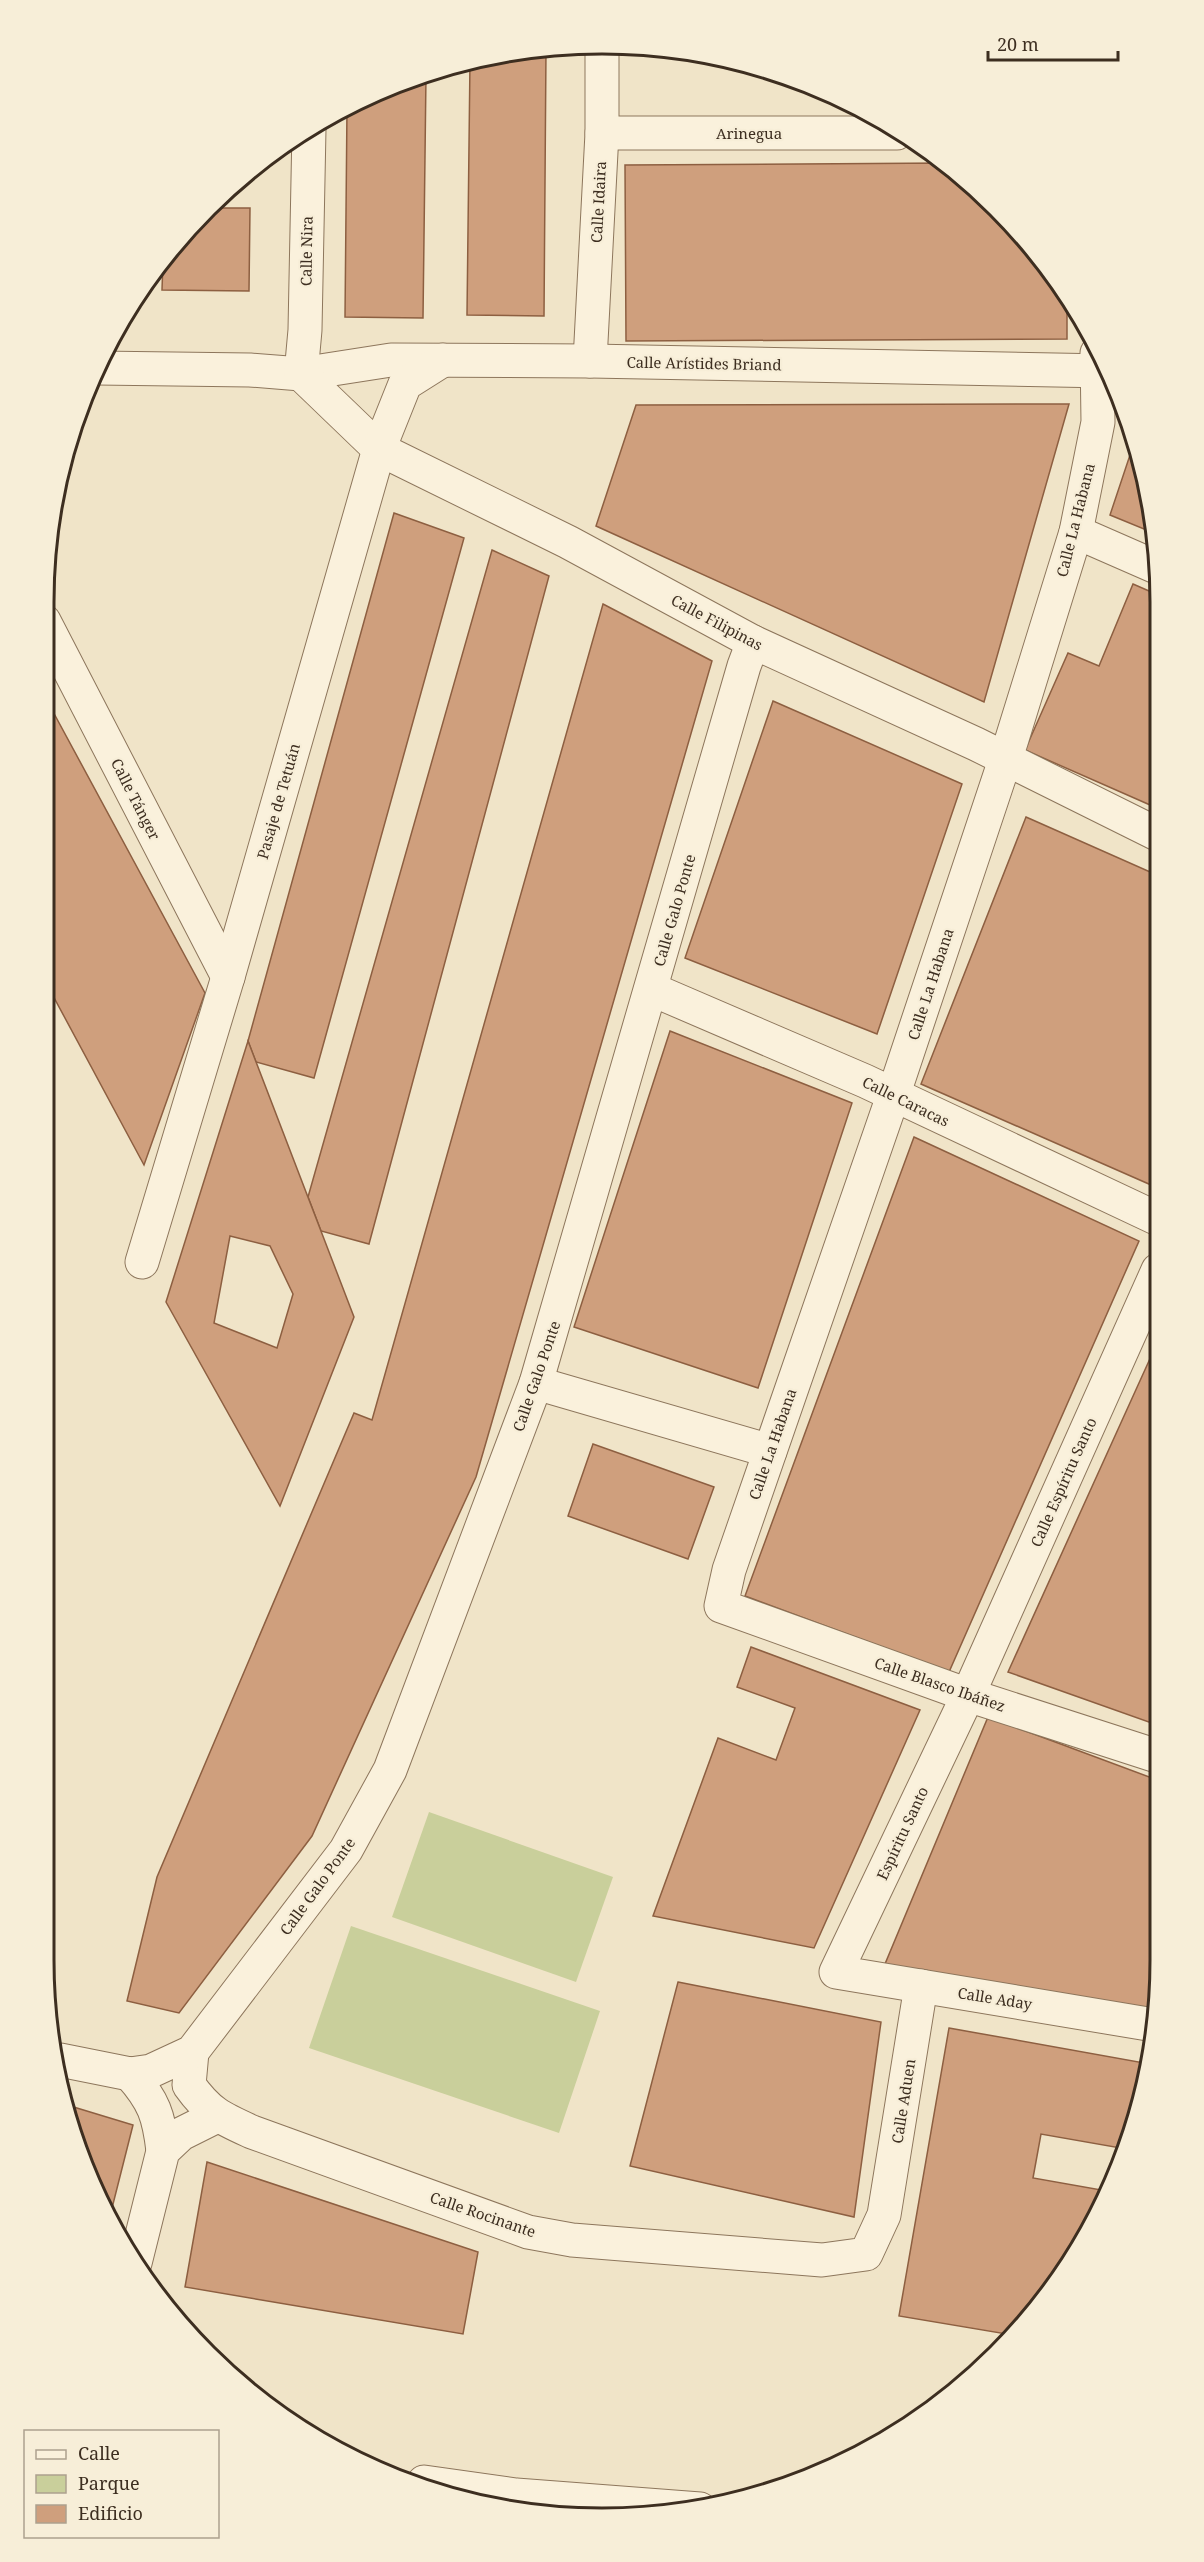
<svg xmlns="http://www.w3.org/2000/svg" width="1204" height="2562" viewBox="0 0 1204 2562" font-family="'Noto Serif',serif">
	<style>
		.green { fill: #c9cf9b }
		.building { fill: #cf9f7d; stroke: #8d5f41; stroke-width: 1.5; fill-rule: evenodd }
		.lines { fill: none; stroke-linecap: round; stroke-linejoin: round }
		.street-casing { stroke: #8d765c; stroke-width: 35 }
		.street { stroke: #faf1dc; stroke-width: 33 }
		.labels { text-anchor: middle; dominant-baseline: central; stroke-width: 4.5; stroke-linejoin: round; paint-order: stroke }
		.street-label { font-size: 15px; fill: #3d2e20; stroke: #f7eed8 }
		.rim { fill: none; stroke: #3d2e20; stroke-width: 3 }
	</style>
	<rect width="100%" height="100%" fill="#f0e4c8"/>
	<g class="green">
		<polygon points="429,1812 613,1877 576,1982 392,1917"/>
		<polygon points="351,1926 600,2011 559,2133 309,2048"/>
	</g>
	<g class="building">
		<polygon points="546,49 544,316 467,315 470,61 493,54"/>
		<polygon points="426,75 423,318 345,317 347,108 388,86"/>
		<polygon points="946,163 1045,262 1067,299 1067,339 626,341 625,165"/>
		<polygon points="207,208 250,208 249,291 162,290 163,261"/>
		<polygon points="1069,404 984,702 596,526 636,405"/>
		<polygon points="1133,446 1156,529 1156,534 1110,515"/>
		<polygon points="394,513 464,538 314,1078 256,1062 248,1041"/>
		<polygon points="492,550 549,576 369,1244 321,1231 308,1197"/>
		<polygon points="1133,584 1156,594 1157,808 1025,750 1068,653 1099,666"/>
		<polygon points="603,604 712,661 476,1477 312,1836 179,2013 127,2001 157,1877 354,1413 372,1420"/>
		<polygon points="44,695 205,993 144,1165 44,979"/>
		<polygon points="773,701 962,784 877,1034 685,958"/>
		<polygon points="1026,817 1157,875 1158,1188 921,1084"/>
		<polygon points="670,1031 852,1103 758,1388 574,1327"/>
		<path d="M248 1041 354 1317 280 1506 166 1302ZM230 1236 270 1246 293 1294 277 1348 214 1323Z"/>
		<polygon points="914,1137 1139,1241 949,1672 745,1596"/>
		<polygon points="1158,1341 1160,1726 1008,1672"/>
		<polygon points="593,1444 714,1487 688,1559 568,1516"/>
		<polygon points="751,1647 920,1710 814,1948 653,1916 718,1738 776,1760 795,1708 737,1687"/>
		<polygon points="988,1717 1160,1781 1160,1960 1154,2009 885,1964"/>
		<polygon points="678,1982 881,2022 854,2217 630,2166"/>
		<polygon points="949,2028 1150,2064 1126,2149 1041,2134 1033,2178 1107,2191 1022,2328 1006,2342 1007,2334 899,2316"/>
		<polygon points="67,2105 133,2125 109,2220 73,2140"/>
		<polygon points="207,2162 478,2252 463,2334 185,2287"/>
	</g>
	<g class="lines">
		<defs>
			<g id="street">
				<polyline points="602,133 897,133"/>
				<polyline points="1097,353 1098,422 1076,532 1011,742 893,1096 729,1570 721,1606 968,1695 1160,1757"/>
				<polyline points="590,361 602,133 602,44"/>
				<polyline points="97,368 250,370 301,374 391,360 590,361 1108,371"/>
				<polyline points="301,374 379,449 568,542 753,642 976,744 1157,834"/>
				<polyline points="301,374 305,330 309,129"/>
				<polyline points="1076,532 1156,567"/>
				<polyline points="44,621 228,977"/>
				<polyline points="651,989 865,1081 1158,1219"/>
				<polyline points="142,1262 228,977 379,449 405,384 443,360"/>
				<polyline points="536,1383 770,1451"/>
				<polyline points="1154,2025 836,1972 968,1695 1158,1270"/>
				<path d="M192 2052 189 2085C209 2113 221 2118 252 2132L528 2232 572 2240 822 2260 866 2254 884 2215 921 1986"/>
				<polyline points="60,2060 130,2074 151,2071 192,2052 346,1850 390,1770 536,1383 744,666 753,642"/>
				<path d="M130 2074C154 2101 159 2116 163 2151"/>
				<polyline points="135,2263 163,2151 181,2134 217,2116"/>
				<polyline points="424,2482 516,2495 700,2509"/>
			</g>
		</defs>
		<use href="#street" class="street-casing"/>
		<use href="#street" class="street"/>
	</g>
	<g class="labels">
		<g class="street-label">
			<text x="749" y="133">Arinegua</text>
			<text transform="translate(598 202) rotate(-87)">Calle Idaira</text>
			<text transform="translate(306 251) rotate(-89)">Calle Nira</text>
			<text transform="translate(704 363) rotate(1)">Calle Arístides Briand</text>
			<text transform="translate(1075 520) rotate(-76)">Calle La Habana</text>
			<text transform="translate(717 622) rotate(28)">Calle Filipinas</text>
			<text transform="translate(136 799) rotate(63)">Calle Tánger</text>
			<text transform="translate(278 801) rotate(-74)">Pasaje de Tetuán</text>
			<text transform="translate(674 910) rotate(-74)">Calle Galo Ponte</text>
			<text transform="translate(930 984) rotate(-72)">Calle La Habana</text>
			<text transform="translate(906 1101) rotate(26)">Calle Caracas</text>
			<text transform="translate(536 1376) rotate(-71)">Calle Galo Ponte</text>
			<text transform="translate(772 1444) rotate(-71)">Calle La Habana</text>
			<text transform="translate(1063 1482) rotate(-66)">Calle Espíritu Santo</text>
			<text transform="translate(940 1684) rotate(19)">Calle Blasco Ibáñez</text>
			<text transform="translate(902 1833) rotate(-65)">Espíritu Santo</text>
			<text transform="translate(317 1886) rotate(-54)">Calle Galo Ponte</text>
			<text transform="translate(995 1998) rotate(9)">Calle Aday</text>
			<text transform="translate(903 2101) rotate(-81)">Calle Aduen</text>
			<text transform="translate(483 2214) rotate(19)">Calle Rocinante</text>
		</g>
	</g>
	<path d="M0 0H1204V2562H0ZM602 54H602A548 548 0 0 1 1150 602V1960A548 548 0 0 1 602 2508H602A548 548 0 0 1 54 1960V602A548 548 0 0 1 602 54Z" fill="#f7eed8" fill-rule="evenodd"/>
	<path class="rim" d="M602 54H602A548 548 0 0 1 1150 602V1960A548 548 0 0 1 602 2508H602A548 548 0 0 1 54 1960V602A548 548 0 0 1 602 54Z"/>
	<rect x="24" y="2430" width="195" height="108" fill="#f7eed8" stroke="#ada18e" stroke-width="1.5"/>
	<rect x="36" y="2450" width="30" height="9" fill="#faf1dc" stroke="#ada18e" stroke-width="1.5"/>
	<text x="78" y="2460" font-size="18" fill="#3d2e20">Calle</text>
	<rect x="36" y="2475" width="30" height="18" fill="#c9cf9b" stroke="#ada18e" stroke-width="1.5"/>
	<text x="78" y="2490" font-size="18" fill="#3d2e20">Parque</text>
	<rect x="36" y="2505" width="30" height="18" fill="#cf9f7d" stroke="#ada18e" stroke-width="1.5"/>
	<text x="78" y="2520" font-size="18" fill="#3d2e20">Edificio</text>
	<path d="M988 51v9h130v-9" fill="none" stroke="#3d2e20" stroke-width="3"/>
	<text x="997" y="51" font-size="18" fill="#3d2e20" stroke="#f7eed8" stroke-width="4.5" paint-order="stroke">20 m</text>
</svg>
